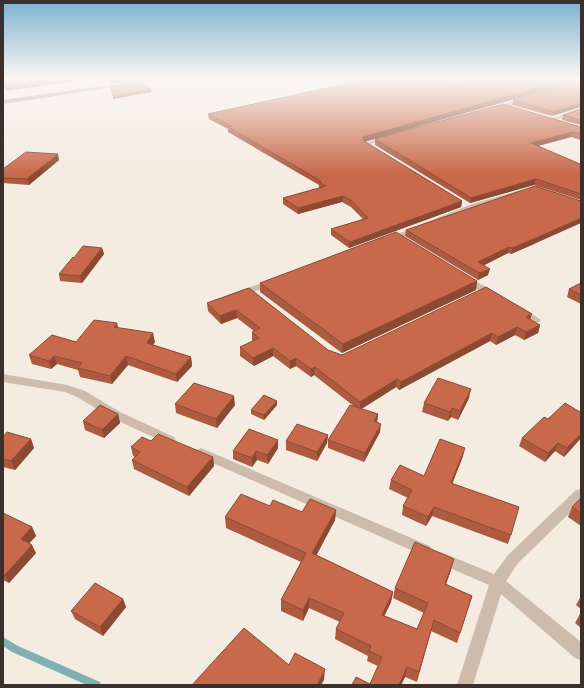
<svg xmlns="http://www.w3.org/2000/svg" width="584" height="688" viewBox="0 0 584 688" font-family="'Space Grotesk',sans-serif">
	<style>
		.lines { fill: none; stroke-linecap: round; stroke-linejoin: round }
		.stream { fill: #7fb0b2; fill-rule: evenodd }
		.street { fill: #cdbbac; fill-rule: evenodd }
		.secondary { fill: #a18a7d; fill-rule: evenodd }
		.wall { fill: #ac5a40 }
		.shaded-wall { fill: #8c4a34 }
		.building { fill: #c8694b; stroke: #8c4a34 }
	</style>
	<rect width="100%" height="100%" fill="#f4ebe1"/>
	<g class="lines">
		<polygon class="stream" points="3,637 18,646 100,682 101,685 87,685 12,652 3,646"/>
		<g class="street">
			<polygon points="121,78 126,78 135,83 131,84"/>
			<polygon points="526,98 528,101 493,110 490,108"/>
			<polygon points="581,108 581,112 554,121 551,119"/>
			<polygon points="385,136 390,137 371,144 378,150 378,152 374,152 363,144"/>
			<polygon points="525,189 530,190 478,208 390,242 384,242 383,240 472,204"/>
			<polygon points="466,276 497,293 499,295 497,297 491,297 463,281 462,279"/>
			<polygon points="273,279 277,282 276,284 239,297 234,294 236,292"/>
			<polygon points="520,307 523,308 541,320 539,322 533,322 517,312 515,310 517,308"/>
			<polygon points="3,374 67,385 85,391 120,412 174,437 176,440 174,443 170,444 166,443 112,418 77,397 65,392 3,382"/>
			<polygon points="201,448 430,546 432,550 430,554 425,556 420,554 197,456 195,453 197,450"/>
			<polygon points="581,489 581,502 518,563 506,581 581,642 581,660 575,658 501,594 473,685 457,685 489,585 436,562 434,558 436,554 441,552 494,574 508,555 576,490"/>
		</g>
		<polygon class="secondary" points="161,78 171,78 3,104 3,100"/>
	</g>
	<g class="wall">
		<polygon points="3,78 6,91 3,87"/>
		<polygon points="581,78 581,80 364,142 462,201 461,207 349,248 331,235 331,229 363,219 351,207 342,202 298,214 283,204 283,198 320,188 319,188 319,185 228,132 228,129 209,119 208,114 456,83"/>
		<polygon points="581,81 552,116 512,105 513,100"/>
		<polygon points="581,109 581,125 562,120 563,115"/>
		<polygon points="581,127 581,140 571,137 538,146 580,164 581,164 581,200 534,185 470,203 375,145 375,139"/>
		<polygon points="59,160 29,185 3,183 3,169"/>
		<polygon points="406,230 534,244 511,254 508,253 484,265 488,275 478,280 405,236"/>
		<polygon points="102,248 104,254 82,283 60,281 59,274 74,258"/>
		<polygon points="477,281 476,290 342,353 260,292 260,283"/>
		<polygon points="581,283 581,304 567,297 569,289"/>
		<polygon points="249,288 328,350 342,355 532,314 530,319 540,325 538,333 524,340 515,335 496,345 490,341 399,390 396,387 361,409 378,414 377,422 380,432 364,462 328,448 328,440 355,407 314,375 311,377 296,366 290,369 273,356 254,366 240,356 240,347 253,341 252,340 252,332 254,331 237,318 221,324 208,311 207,303"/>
		<polygon points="118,328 155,342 153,345 191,357 192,366 177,382 128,365 112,384 80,377 78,370 57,364 51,369 32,364 29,355 76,342"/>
		<polygon points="469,398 458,420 451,417 448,421 422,412 424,403"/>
		<polygon points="277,401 277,405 264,420 251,414 251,410"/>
		<polygon points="175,404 235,405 217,428 176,413"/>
		<polygon points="118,414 120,423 104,438 85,430 83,421"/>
		<polygon points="328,435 327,443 317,461 286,450 286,441"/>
		<polygon points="3,437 31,439 34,448 15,470 3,467"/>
		<polygon points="522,438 581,438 564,457 555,451 545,462 519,446"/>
		<polygon points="151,441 213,457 214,466 189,496 134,469 132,460 135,457 133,456 131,447"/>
		<polygon points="278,448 268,464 257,460 252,467 233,459 233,451"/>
		<polygon points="463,456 452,484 511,535 508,544 432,516 426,526 402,515 403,506 408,498 389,489 391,480 424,476"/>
		<polygon points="581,498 581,526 568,517 572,507"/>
		<polygon points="270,506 302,512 336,510 335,520 316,555 393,592 391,602 384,616 417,629 424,613 393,598 395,588 451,570 446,584 472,596 457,643 431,631 417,682 405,677 401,685 352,685 370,684 378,666 367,661 368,656 335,639 336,629 340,622 309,608 303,621 281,611 281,600 301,562 226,528 225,517"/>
		<polygon points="3,513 32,527 36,536 29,543 36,553 9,583 3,580"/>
		<polygon points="581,596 581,609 576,605"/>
		<polygon points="123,599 126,607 103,636 75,619 71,611"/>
		<polygon points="581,612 581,628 575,623"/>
	</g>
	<g class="shaded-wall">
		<polygon points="63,78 95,78 6,91 5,86"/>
		<polygon points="118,78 124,78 124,82 111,83 110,79"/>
		<polygon points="131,78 140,78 131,79"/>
		<polygon points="573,78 581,78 581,80 363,142 363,137"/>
		<polygon points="151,89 152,92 113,99 113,96"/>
		<polygon points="581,103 581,107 552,116 553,112"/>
		<polygon points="572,132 571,137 530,148 531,143"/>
		<polygon points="58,154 59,160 29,185 27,179"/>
		<polygon points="536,179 534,185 470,203 471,198"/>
		<polygon points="343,196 342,202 298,214 298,208"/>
		<polygon points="462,201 461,207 349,248 350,242"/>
		<polygon points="581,218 581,223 534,244 511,254 512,248"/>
		<polygon points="509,247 508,253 477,269 478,262"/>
		<polygon points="102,248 104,254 82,283 80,276"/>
		<polygon points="490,269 488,275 478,280 479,273"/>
		<polygon points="477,281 476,290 342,353 343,344"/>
		<polygon points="236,310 237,318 221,324 220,316"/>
		<polygon points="532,314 529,322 526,317"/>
		<polygon points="117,323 119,331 114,327"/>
		<polygon points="540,325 538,333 524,340 526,332"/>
		<polygon points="517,327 515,335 496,345 498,337"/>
		<polygon points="153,333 155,342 148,351 147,343"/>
		<polygon points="492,333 490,341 399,390 401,382"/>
		<polygon points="273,348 273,356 254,366 253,358"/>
		<polygon points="54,356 57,364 51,369 49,361"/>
		<polygon points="126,356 128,365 112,384 110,376"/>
		<polygon points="191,357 192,366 177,382 176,374"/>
		<polygon points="296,358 296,366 290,369 290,361"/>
		<polygon points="315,367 314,375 311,377 311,369"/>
		<polygon points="397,379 396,387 360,410 360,402"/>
		<polygon points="471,389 469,398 458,420 460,411"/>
		<polygon points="234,396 235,405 217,428 216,419"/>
		<polygon points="277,401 277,405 264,420 264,415"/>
		<polygon points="452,408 451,417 448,421 450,412"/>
		<polygon points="118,414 120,423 104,438 102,430"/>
		<polygon points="378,414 377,423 374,421"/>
		<polygon points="381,424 380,432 364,462 365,453"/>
		<polygon points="581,434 581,438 564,457 567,448"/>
		<polygon points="328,435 327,443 317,461 317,452"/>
		<polygon points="31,439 34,448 15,470 11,461"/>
		<polygon points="278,440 278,448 268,464 267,455"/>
		<polygon points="558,443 555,451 545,462 548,453"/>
		<polygon points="465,448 463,456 449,492 451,483"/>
		<polygon points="256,451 257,460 252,467 252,458"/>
		<polygon points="213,457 214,466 189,496 187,487"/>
		<polygon points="434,507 432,516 426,526 428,517"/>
		<polygon points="336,510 335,520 312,564 312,553"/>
		<polygon points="32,527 36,536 25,548 21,539"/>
		<polygon points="32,545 36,553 9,583 5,575"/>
		<polygon points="454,559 451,570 442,595 445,584"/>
		<polygon points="393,592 391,602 380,625 382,615"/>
		<polygon points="309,598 309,608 303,621 303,610"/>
		<polygon points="123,599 126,607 103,636 100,627"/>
		<polygon points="407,667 405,677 401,685 399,685"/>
		<polygon points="325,669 324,680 321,685 317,685"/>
	</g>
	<g class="building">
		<polygon points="3,78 63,78 5,86 3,84"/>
		<polygon points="373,78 438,78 456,83 478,78 573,78 363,137 364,141 462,201 350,242 331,229 368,218 352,201 343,196 298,208 283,198 326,186 319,182 321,181 228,127 231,126 208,114"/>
		<polygon points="581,81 581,103 553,112 513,100"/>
		<polygon points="139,82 151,89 113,96 111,86"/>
		<polygon points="503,104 581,127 581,134 572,132 531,143 580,164 581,164 581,194 536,179 471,198 375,139"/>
		<polygon points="581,109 581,120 563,115"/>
		<polygon points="26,152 58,154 27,179 3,178 3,169"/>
		<polygon points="535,186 581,201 581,218 536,238 512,248 509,247 478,262 490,269 479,273 406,230"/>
		<polygon points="396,232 477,281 343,344 260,283"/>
		<polygon points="83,246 102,248 80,276 59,274 73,257 74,258"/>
		<polygon points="581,283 581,295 569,289"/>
		<polygon points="486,287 532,314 526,317 540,325 526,332 517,327 498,337 492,333 401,382 397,379 360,402 315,367 311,369 296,358 290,361 273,348 253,358 240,347 259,338 252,332 260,328 236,310 220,316 207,303 249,288 328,350 342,355"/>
		<polygon points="94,320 117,323 114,327 153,333 147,343 191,357 176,374 126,356 110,376 78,368 82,363 54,356 49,361 29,355 52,335 76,342"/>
		<polygon points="438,378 471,389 460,411 452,408 450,412 424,403"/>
		<polygon points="194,383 234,396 216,419 175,404"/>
		<polygon points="264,395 277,401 264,415 251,410"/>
		<polygon points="565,403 580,412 581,411 581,434 567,448 558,443 548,453 522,438 544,417 548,419"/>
		<polygon points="100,405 118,414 102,430 83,421"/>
		<polygon points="350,405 378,414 374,421 381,424 365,453 328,440"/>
		<polygon points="297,424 328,435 317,452 286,441"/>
		<polygon points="249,429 278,440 267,455 256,451 252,458 233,451"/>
		<polygon points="7,432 31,439 11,461 3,459 3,437"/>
		<polygon points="158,434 213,457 187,487 132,460 140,452 131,447 142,437 151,441"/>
		<polygon points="440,439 465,448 451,483 519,507 511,535 434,507 428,517 403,506 412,490 391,480 400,465 424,476"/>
		<polygon points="241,494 270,506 273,500 302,512 310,499 336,510 312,553 393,592 382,615 417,629 428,603 395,588 415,542 454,559 445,584 472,596 460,633 434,620 419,672 407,667 399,685 352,685 356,677 370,684 382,657 369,651 371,646 336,629 344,613 309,598 303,610 281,600 306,553 225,517"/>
		<polygon points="581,498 581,513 572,507"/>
		<polygon points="3,513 32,527 21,539 32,545 5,575 3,574"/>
		<polygon points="95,583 123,599 100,627 71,611"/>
		<polygon points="244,628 289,665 295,653 325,669 317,685 192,685"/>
	</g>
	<linearGradient id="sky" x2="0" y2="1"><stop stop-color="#7eb2d2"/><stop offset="0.45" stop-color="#faf6f2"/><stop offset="1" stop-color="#faf6f2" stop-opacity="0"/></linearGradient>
	<rect width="584" height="174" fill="url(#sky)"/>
	<rect width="584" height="688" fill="none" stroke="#3b302b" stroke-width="8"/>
</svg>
